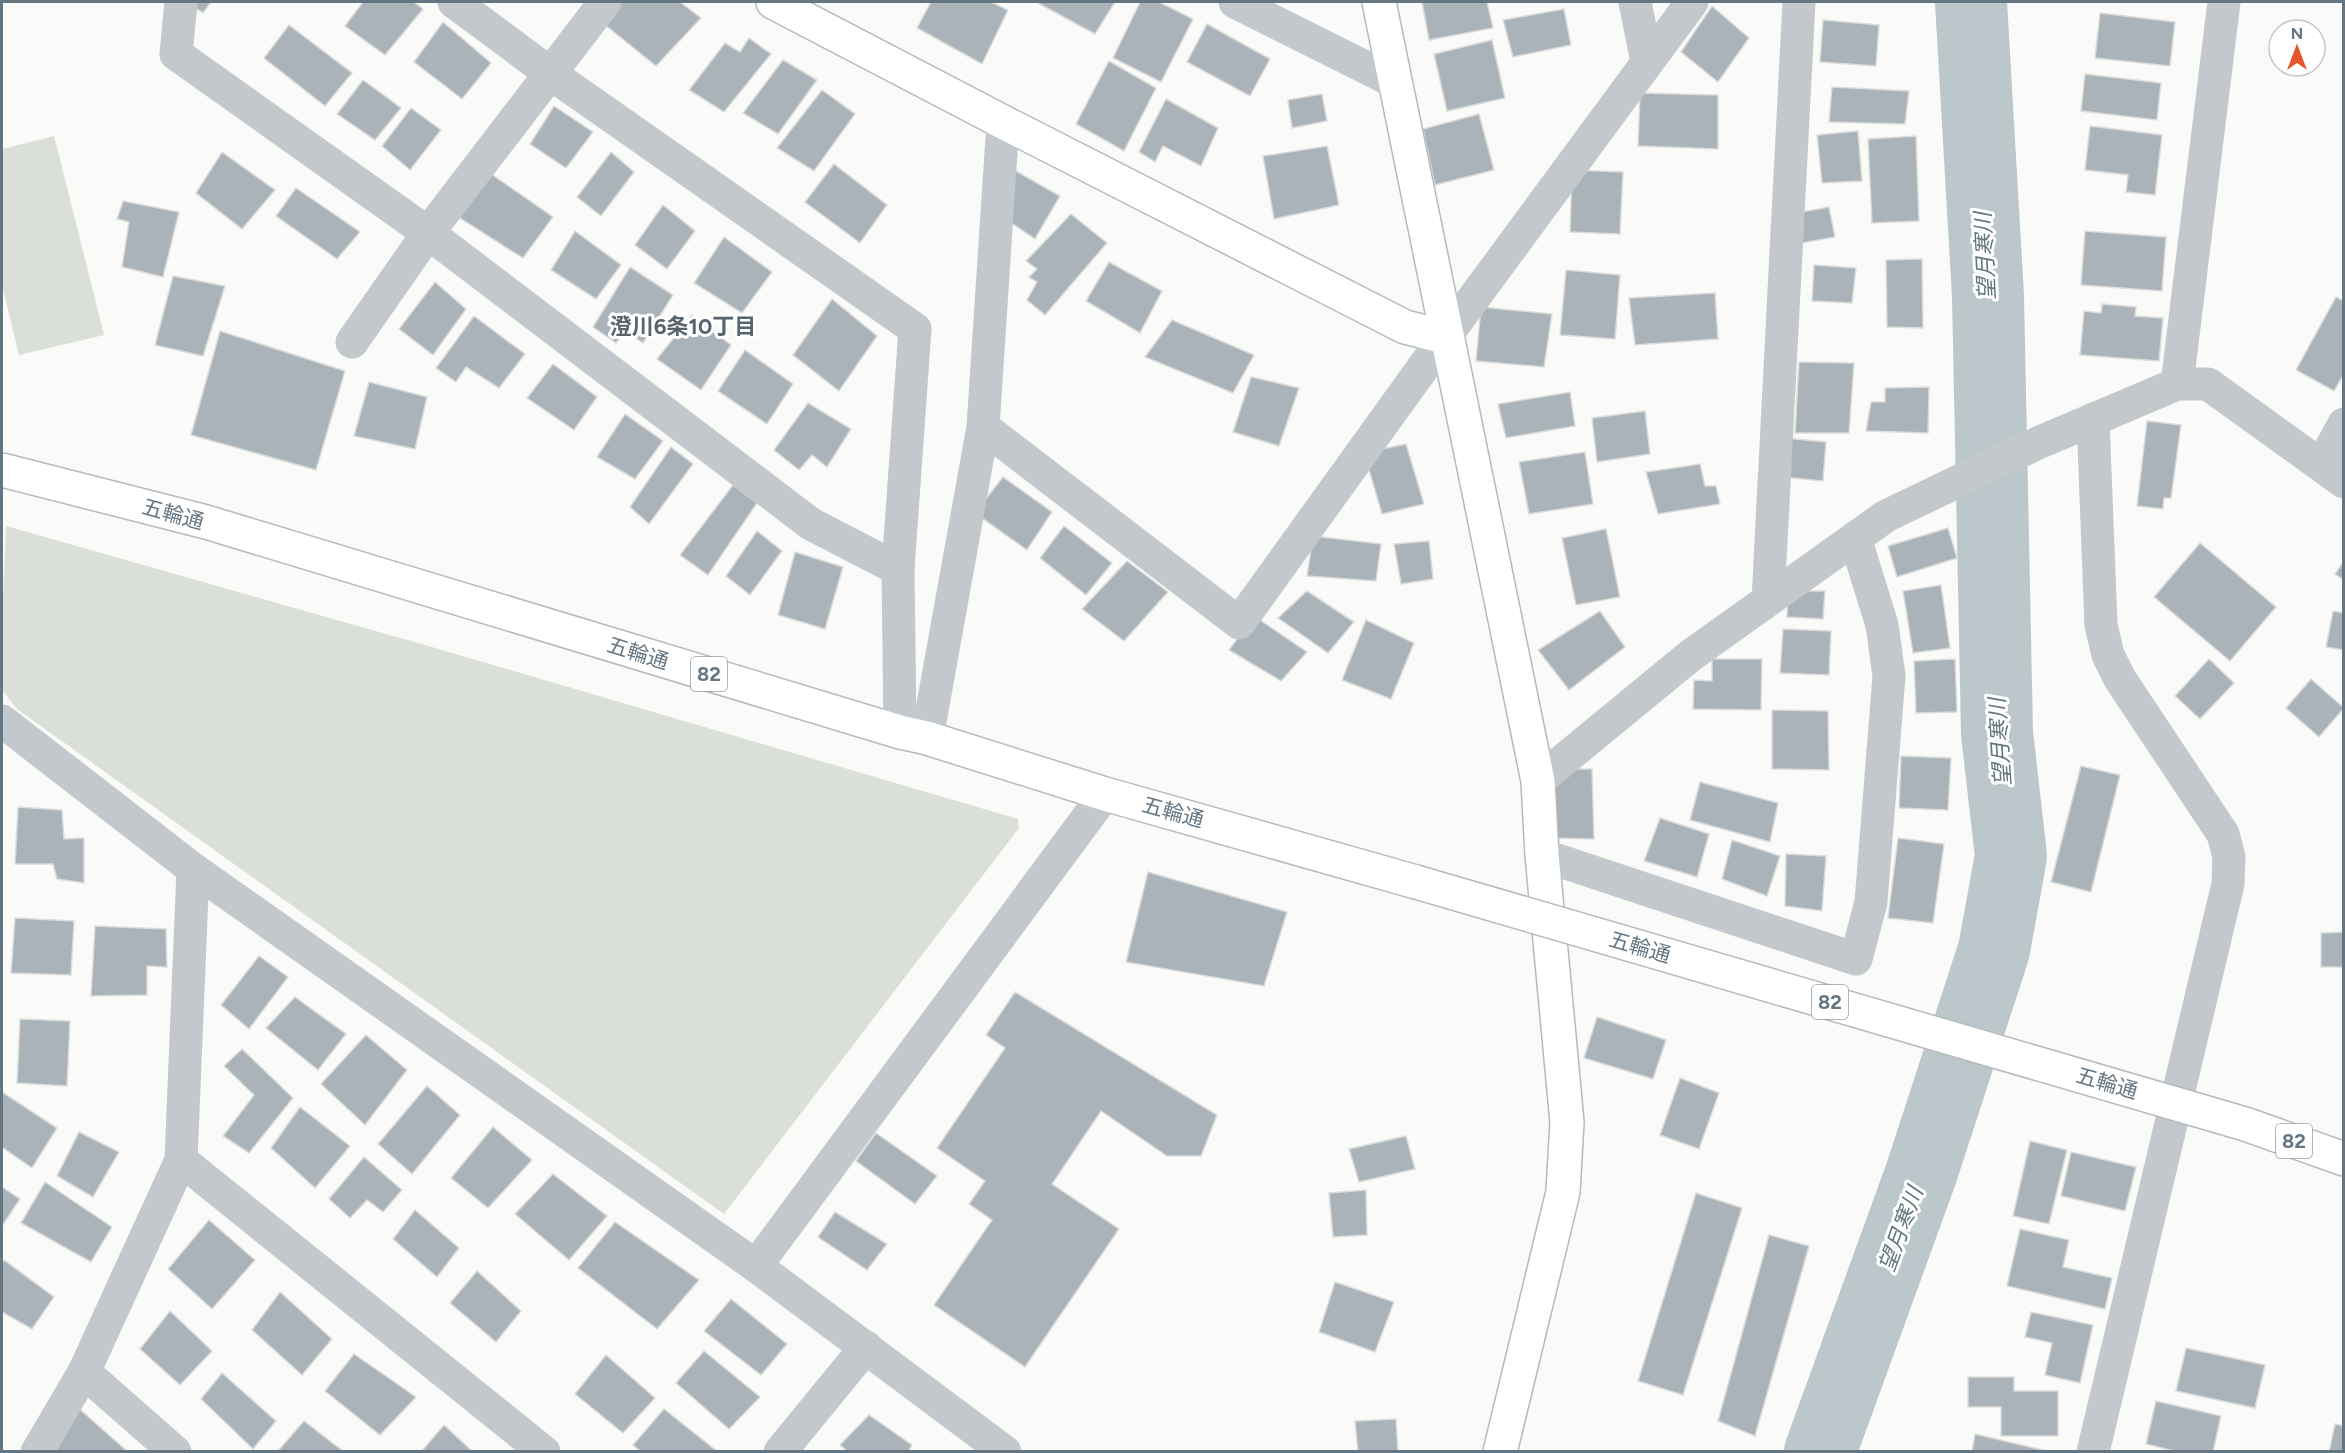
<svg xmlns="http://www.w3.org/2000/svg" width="2345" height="1453" viewBox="0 0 2345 1453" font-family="Figtree,'Noto Sans JP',sans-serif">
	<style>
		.green { fill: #dadfd7 }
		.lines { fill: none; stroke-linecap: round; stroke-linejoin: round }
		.river { stroke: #bbc7cb; stroke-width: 72 }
		.building { fill: #aab3b9; stroke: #dcdcda; stroke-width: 1.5 }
		.secondary-casing { stroke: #b3babf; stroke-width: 36 }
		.primary-casing { stroke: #b5babe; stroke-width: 36 }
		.street { stroke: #c3c8cc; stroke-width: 33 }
		.secondary { stroke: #fff; stroke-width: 33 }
		.primary { stroke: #fff; stroke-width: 33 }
		.primary-bridge-casing { stroke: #b5babe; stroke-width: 36; stroke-linecap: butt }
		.primary-bridge { stroke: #fff; stroke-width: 33 }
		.labels { text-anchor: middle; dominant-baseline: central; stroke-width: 6; stroke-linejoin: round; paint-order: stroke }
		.shield { fill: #fff; stroke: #939fa8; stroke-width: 1.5 }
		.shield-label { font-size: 20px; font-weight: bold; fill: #657683 }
		.street-label { font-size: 21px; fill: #657683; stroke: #fff }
		.water-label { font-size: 22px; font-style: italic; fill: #60757c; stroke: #fff }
		.neighbourhood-label { font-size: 22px; font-weight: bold; fill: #57646e; stroke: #fff }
	</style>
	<rect width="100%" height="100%" fill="#fafaf8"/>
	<g class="green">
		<polygon points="54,136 104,335 19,355 2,285 2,149"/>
		<polygon points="6,526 432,647 1018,819 1019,828 724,1214 17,709 2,690 2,618"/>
	</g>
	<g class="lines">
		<polyline class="river" points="1820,1452 1921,1174 1994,950 2011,856 1997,733 1988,296 1971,2"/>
	</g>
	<g class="building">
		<polygon points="186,2 211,2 203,13"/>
		<polygon points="363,2 414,2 423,9 385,55 345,26"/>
		<polygon points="617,2 680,2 701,18 656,66 599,20"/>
		<polygon points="931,2 991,2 1008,10 982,64 917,28"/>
		<polygon points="1036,2 1115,2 1095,34"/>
		<polygon points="1140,2 1159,2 1193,19 1161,82 1113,58"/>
		<polygon points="1422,2 1487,2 1493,28 1429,40"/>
		<polygon points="1712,6 1749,38 1718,82 1681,52"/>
		<polygon points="1564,9 1571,45 1513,57 1503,20"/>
		<polygon points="2100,13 2175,22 2170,66 2095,58"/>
		<polygon points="1823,20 1879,25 1876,66 1820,62"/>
		<polygon points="443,22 491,63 462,99 414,62"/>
		<polygon points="1207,24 1270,59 1250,96 1187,62"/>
		<polygon points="289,25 352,73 325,106 264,58"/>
		<polygon points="749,38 771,54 724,112 689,90 725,43 740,52"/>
		<polygon points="1492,40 1505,98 1447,111 1434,54"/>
		<polygon points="783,60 817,80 778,134 743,113"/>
		<polygon points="1109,61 1156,88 1124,151 1076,124"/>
		<polygon points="2085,74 2161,83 2157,120 2081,111"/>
		<polygon points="363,80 401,108 375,140 337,114"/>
		<polygon points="1832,87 1909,91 1905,124 1829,122"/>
		<polygon points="822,90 855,114 814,171 777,148"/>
		<polygon points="1640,93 1718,95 1718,149 1638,146"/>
		<polygon points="1322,94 1327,121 1292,128 1288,100"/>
		<polygon points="1166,99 1218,128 1201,166 1163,146 1155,162 1139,152"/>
		<polygon points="554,106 593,132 566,168 530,144"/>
		<polygon points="411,108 441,130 410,170 382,146"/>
		<polygon points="1479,114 1494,170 1435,185 1423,129"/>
		<polygon points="2090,126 2162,135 2155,195 2126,192 2128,175 2085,170"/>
		<polygon points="1858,131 1862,181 1822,183 1817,135"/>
		<polygon points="1916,136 1919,221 1872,223 1868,139"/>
		<polygon points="1327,146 1339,205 1274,219 1263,156"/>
		<polygon points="222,152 275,190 242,229 196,193"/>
		<polygon points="611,152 634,172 601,216 577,197"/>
		<polygon points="834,164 887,205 860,243 805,202"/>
		<polygon points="484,169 553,217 523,258 455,215"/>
		<polygon points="1014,170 1060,196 1035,239 992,210"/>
		<polygon points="1572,170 1623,172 1620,234 1570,232"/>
		<polygon points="296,188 360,232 337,259 276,216"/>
		<polygon points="123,201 179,212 163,277 122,267 129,222 117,219"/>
		<polygon points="663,205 695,231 667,269 635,245"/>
		<polygon points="1829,207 1835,237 1791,245 1784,215"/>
		<polygon points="1071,214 1107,243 1045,315 1027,300 1037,282 1029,277 1037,269 1026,261"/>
		<polygon points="575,231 621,265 596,299 551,270"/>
		<polygon points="2085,231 2166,237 2162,291 2081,285"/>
		<polygon points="724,237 772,272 742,313 694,283"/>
		<polygon points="1922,259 1923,328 1887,327 1886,260"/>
		<polygon points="1109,262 1162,291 1140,333 1086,301"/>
		<polygon points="1814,265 1856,268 1852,303 1812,301"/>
		<polygon points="630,267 673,295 643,343 625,331 616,343 593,327"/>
		<polygon points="1566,270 1620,275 1615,339 1560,335"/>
		<polygon points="173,276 225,286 203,356 155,345"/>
		<polygon points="435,282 466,309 433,355 399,329"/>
		<polygon points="1715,293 1718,339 1635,345 1629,298"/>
		<polygon points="2336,297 2344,301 2344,374 2334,391 2296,370"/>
		<polygon points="832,299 877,336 839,391 793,355"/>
		<polygon points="2102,304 2136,307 2135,316 2163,318 2159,361 2080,355 2084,311 2101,313"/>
		<polygon points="1481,307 1552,314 1544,367 1476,361"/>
		<polygon points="692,315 731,345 701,390 657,359"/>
		<polygon points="474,316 525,354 499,388 466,367 456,382 436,368"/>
		<polygon points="1172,320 1254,355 1233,393 1145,357"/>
		<polygon points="220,331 345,371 316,470 191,435"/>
		<polygon points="745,350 793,384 767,424 718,391"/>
		<polygon points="1799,362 1854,363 1849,433 1795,433"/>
		<polygon points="553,364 597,397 574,430 527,398"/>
		<polygon points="1251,377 1299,388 1279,446 1233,432"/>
		<polygon points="369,382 427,397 415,449 354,436"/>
		<polygon points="1929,387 1928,433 1866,431 1871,402 1885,402 1885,388"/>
		<polygon points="1570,392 1575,426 1506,438 1498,404"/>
		<polygon points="808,403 851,429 827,467 812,455 799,470 774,450"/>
		<polygon points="1645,411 1650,454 1597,462 1592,418"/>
		<polygon points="625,414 663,441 635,479 597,457"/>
		<polygon points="2147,421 2181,425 2171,498 2164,498 2163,509 2137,506"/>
		<polygon points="1785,438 1826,442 1823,481 1783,477"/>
		<polygon points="1406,444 1424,504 1382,514 1364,453"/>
		<polygon points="671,447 693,464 649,524 630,507"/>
		<polygon points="1585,452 1593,504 1529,514 1519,462"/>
		<polygon points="1700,464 1705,486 1716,486 1720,504 1658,514 1646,472"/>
		<polygon points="1003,477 1052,512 1027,550 975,513"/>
		<polygon points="733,485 757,503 708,575 680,555"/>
		<polygon points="1064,526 1112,563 1086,595 1040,558"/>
		<polygon points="1948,528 1957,558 1897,577 1888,546"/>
		<polygon points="1606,529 1620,597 1576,605 1562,538"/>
		<polygon points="757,531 782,551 750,595 726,576"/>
		<polygon points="1313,536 1381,544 1376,581 1307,576"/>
		<polygon points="1429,541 1433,579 1401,584 1394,544"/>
		<polygon points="2200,543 2276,607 2230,661 2154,597"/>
		<polygon points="795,552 843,567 825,629 778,615"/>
		<polygon points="1127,561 1168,592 1124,641 1082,609"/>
		<polygon points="2344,561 2344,580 2335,574"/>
		<polygon points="1941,585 1950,648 1913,653 1903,591"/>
		<polygon points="1307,591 1354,622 1328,653 1278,618"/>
		<polygon points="1788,591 1825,591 1823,619 1787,617"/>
		<polygon points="1600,611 1625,647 1569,690 1538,650"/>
		<polygon points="2333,611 2344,613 2344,650 2326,647"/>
		<polygon points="1254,616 1307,652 1281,681 1229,650"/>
		<polygon points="1366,620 1414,643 1391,699 1342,680"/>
		<polygon points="1783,629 1831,631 1829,675 1780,673"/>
		<polygon points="1712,659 1762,659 1761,710 1693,709 1694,680 1712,681"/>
		<polygon points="1955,659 1957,712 1916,713 1914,661"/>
		<polygon points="2209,659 2234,683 2200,719 2175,696"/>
		<polygon points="2311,679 2344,708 2319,737 2286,708"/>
		<polygon points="1772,710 1828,711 1829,770 1772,769"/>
		<polygon points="1901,756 1951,758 1948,810 1899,808"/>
		<polygon points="2081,766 2120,775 2091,892 2051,882"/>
		<polygon points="1546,769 1592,769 1594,839 1547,838"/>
		<polygon points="1700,782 1778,803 1770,842 1690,820"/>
		<polygon points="18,807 62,810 64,839 84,838 84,883 57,879 53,864 15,864"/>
		<polygon points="1660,818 1709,834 1697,877 1644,861"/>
		<polygon points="1898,838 1944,844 1933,923 1888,918"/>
		<polygon points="1732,840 1780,856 1767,896 1722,879"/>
		<polygon points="1786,854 1826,856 1822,911 1785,906"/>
		<polygon points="1148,872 1287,912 1264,986 1126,962"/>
		<polygon points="15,918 74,921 71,975 11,973"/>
		<polygon points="95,926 166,929 167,967 147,966 147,995 91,996"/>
		<polygon points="2344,932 2344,967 2321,967 2321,933"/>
		<polygon points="259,956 288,977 249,1029 221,1005"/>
		<polygon points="1015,992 1217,1115 1201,1156 1167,1156 1101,1111 1052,1184 1119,1229 1025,1367 934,1305 992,1220 969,1204 985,1181 937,1148 1005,1048 986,1035"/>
		<polygon points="295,997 346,1034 318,1070 266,1028"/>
		<polygon points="1597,1017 1666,1040 1653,1079 1584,1058"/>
		<polygon points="20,1019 70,1021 67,1086 17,1083"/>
		<polygon points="366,1035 407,1070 365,1125 321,1084"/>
		<polygon points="242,1049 293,1098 249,1153 223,1136 254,1095 224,1066"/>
		<polygon points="1680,1078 1719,1093 1699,1149 1660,1135"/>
		<polygon points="427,1086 460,1115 412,1174 378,1144"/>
		<polygon points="2,1092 57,1128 32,1168 2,1147"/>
		<polygon points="300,1107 350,1146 315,1188 271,1148"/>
		<polygon points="493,1127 532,1160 488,1208 451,1178"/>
		<polygon points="79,1132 119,1152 93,1197 57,1176"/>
		<polygon points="876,1133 937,1176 915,1204 856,1161"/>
		<polygon points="1406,1136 1415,1169 1359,1182 1349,1149"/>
		<polygon points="2030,1141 2067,1150 2049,1224 2013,1216"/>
		<polygon points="2071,1152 2136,1167 2125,1211 2061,1196"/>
		<polygon points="364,1157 402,1190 383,1212 367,1200 350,1218 329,1199"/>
		<polygon points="553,1174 607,1216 569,1260 515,1214"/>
		<polygon points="45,1182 112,1227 91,1262 21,1223"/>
		<polygon points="2,1187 20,1199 2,1226"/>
		<polygon points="1366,1190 1367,1235 1333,1237 1329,1193"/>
		<polygon points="1696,1193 1742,1208 1683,1395 1638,1381"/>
		<polygon points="415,1210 459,1248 437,1277 393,1239"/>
		<polygon points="835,1212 887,1244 867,1270 818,1237"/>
		<polygon points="209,1220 255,1260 212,1309 168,1269"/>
		<polygon points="615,1222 699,1280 657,1329 578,1268"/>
		<polygon points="2020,1229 2069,1240 2063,1267 2112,1278 2105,1309 2007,1286"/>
		<polygon points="1769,1235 1809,1246 1755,1436 1718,1421"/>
		<polygon points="4,1260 54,1297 32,1329 2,1312 2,1263"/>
		<polygon points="477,1271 521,1311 496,1342 450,1303"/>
		<polygon points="1335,1282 1394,1302 1375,1352 1319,1332"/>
		<polygon points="280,1292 332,1339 302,1375 252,1330"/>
		<polygon points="731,1299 787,1344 761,1375 704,1331"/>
		<polygon points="170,1311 212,1351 180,1385 140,1349"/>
		<polygon points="2031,1312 2093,1325 2080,1383 2045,1375 2052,1343 2025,1337"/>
		<polygon points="2186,1348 2265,1365 2255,1408 2176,1391"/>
		<polygon points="704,1351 760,1397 729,1429 676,1383"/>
		<polygon points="354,1354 416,1397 380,1435 325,1391"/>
		<polygon points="606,1355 655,1398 623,1433 575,1394"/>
		<polygon points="222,1373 276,1421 253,1449 201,1399"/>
		<polygon points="1968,1377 2014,1377 2014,1391 2058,1391 2058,1436 2001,1436 2001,1407 1968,1407"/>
		<polygon points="2156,1401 2221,1416 2213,1452 2178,1452 2146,1444"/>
		<polygon points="75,1405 128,1452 49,1452"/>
		<polygon points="664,1409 718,1452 641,1452 633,1445"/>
		<polygon points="869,1415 912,1445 908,1452 848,1452 840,1445"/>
		<polygon points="1396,1419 1398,1452 1358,1452 1355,1421"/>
		<polygon points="304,1421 344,1452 277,1452"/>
		<polygon points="2335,1424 2344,1426 2344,1452 2329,1452"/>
		<polygon points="444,1425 473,1452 421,1452"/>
		<polygon points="1975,1434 2051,1452 1972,1452"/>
	</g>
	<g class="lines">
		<defs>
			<g id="secondary">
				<polyline points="773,2 1003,122 1405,327 1445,337"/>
				<polyline points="1379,2 1538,781 1542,855 1567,1122 1563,1192 1500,1452"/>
			</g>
			<g id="primary">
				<polyline points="2,470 206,522 900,732 927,738 1105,794 1416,882"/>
				<polyline points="2245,1124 2344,1159"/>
			</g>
		</defs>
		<use href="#secondary" class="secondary-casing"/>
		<use href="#primary" class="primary-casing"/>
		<g class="street">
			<polyline points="181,2 176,54 428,233 811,524 898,569 900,732"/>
			<polyline points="454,2 551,74 915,329 898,569"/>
			<polyline points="1235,2 1395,82"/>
			<polyline points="1635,2 1647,62"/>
			<polyline points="352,342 428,233 605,2"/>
			<polyline points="2177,384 2224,2"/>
			<polyline points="2093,419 2101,625 2108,655 2120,679 2223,834 2229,857 2228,884 2093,1452"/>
			<polyline points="983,427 1239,623 1445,337 1692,2"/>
			<polyline points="2322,464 2344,424"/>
			<polyline points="1768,600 1799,2"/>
			<polyline points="2,721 193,869 756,1266 1005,1452"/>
			<polyline points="927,738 983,427 1003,122"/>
			<polyline points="1538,781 1690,656 1886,516 2038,443 2177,384 2208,384 2344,482"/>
			<polyline points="1542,855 1856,959 1871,902 1889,676 1882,625 1855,538"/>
			<polyline points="181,1160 544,1452"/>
			<polyline points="756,1266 1105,794"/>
			<polyline points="84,1372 175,1452"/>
			<polyline points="37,1452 84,1372 181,1160 193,869"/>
			<polyline points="780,1452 866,1347"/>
		</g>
		<use href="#secondary" class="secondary"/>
		<use href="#primary" class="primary"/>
		<defs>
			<polyline id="primary-bridge" points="1416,882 2245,1124"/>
		</defs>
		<use href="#primary-bridge" class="primary-bridge-casing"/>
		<use href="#primary-bridge" class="primary-bridge"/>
	</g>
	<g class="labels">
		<g class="shield">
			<rect x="691" y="657" width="36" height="34" rx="4.5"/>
			<rect x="1812" y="985" width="36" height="34" rx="4.5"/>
			<rect x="2276" y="1124" width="36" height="34" rx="4.5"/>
		</g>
		<g class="shield-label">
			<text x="709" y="674">82</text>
			<text x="1830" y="1002">82</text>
			<text x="2294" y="1141">82</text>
		</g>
		<g class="street-label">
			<text transform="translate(173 514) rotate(15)">五輪通</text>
			<text transform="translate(638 653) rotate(17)">五輪通</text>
			<text transform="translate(1173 812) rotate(15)">五輪通</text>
			<text transform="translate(1640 947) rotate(16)">五輪通</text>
			<text transform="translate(2107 1083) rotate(16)">五輪通</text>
		</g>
		<g class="water-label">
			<text transform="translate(1985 256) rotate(-93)">望月寒川</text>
			<text transform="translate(2000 742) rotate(-94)">望月寒川</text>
			<text transform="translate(1901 1229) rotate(-70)">望月寒川</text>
		</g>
		<g class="neighbourhood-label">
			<text x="683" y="326">澄川6条10丁目</text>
		</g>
	</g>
	<rect width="2345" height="1453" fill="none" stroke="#657683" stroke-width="6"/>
	<g transform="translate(2297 48)"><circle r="28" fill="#ffffff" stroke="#c1c8cd" stroke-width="1.5"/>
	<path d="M0-4.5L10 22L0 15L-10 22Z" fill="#e4572e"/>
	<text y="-9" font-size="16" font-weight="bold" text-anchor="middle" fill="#657683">N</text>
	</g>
</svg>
